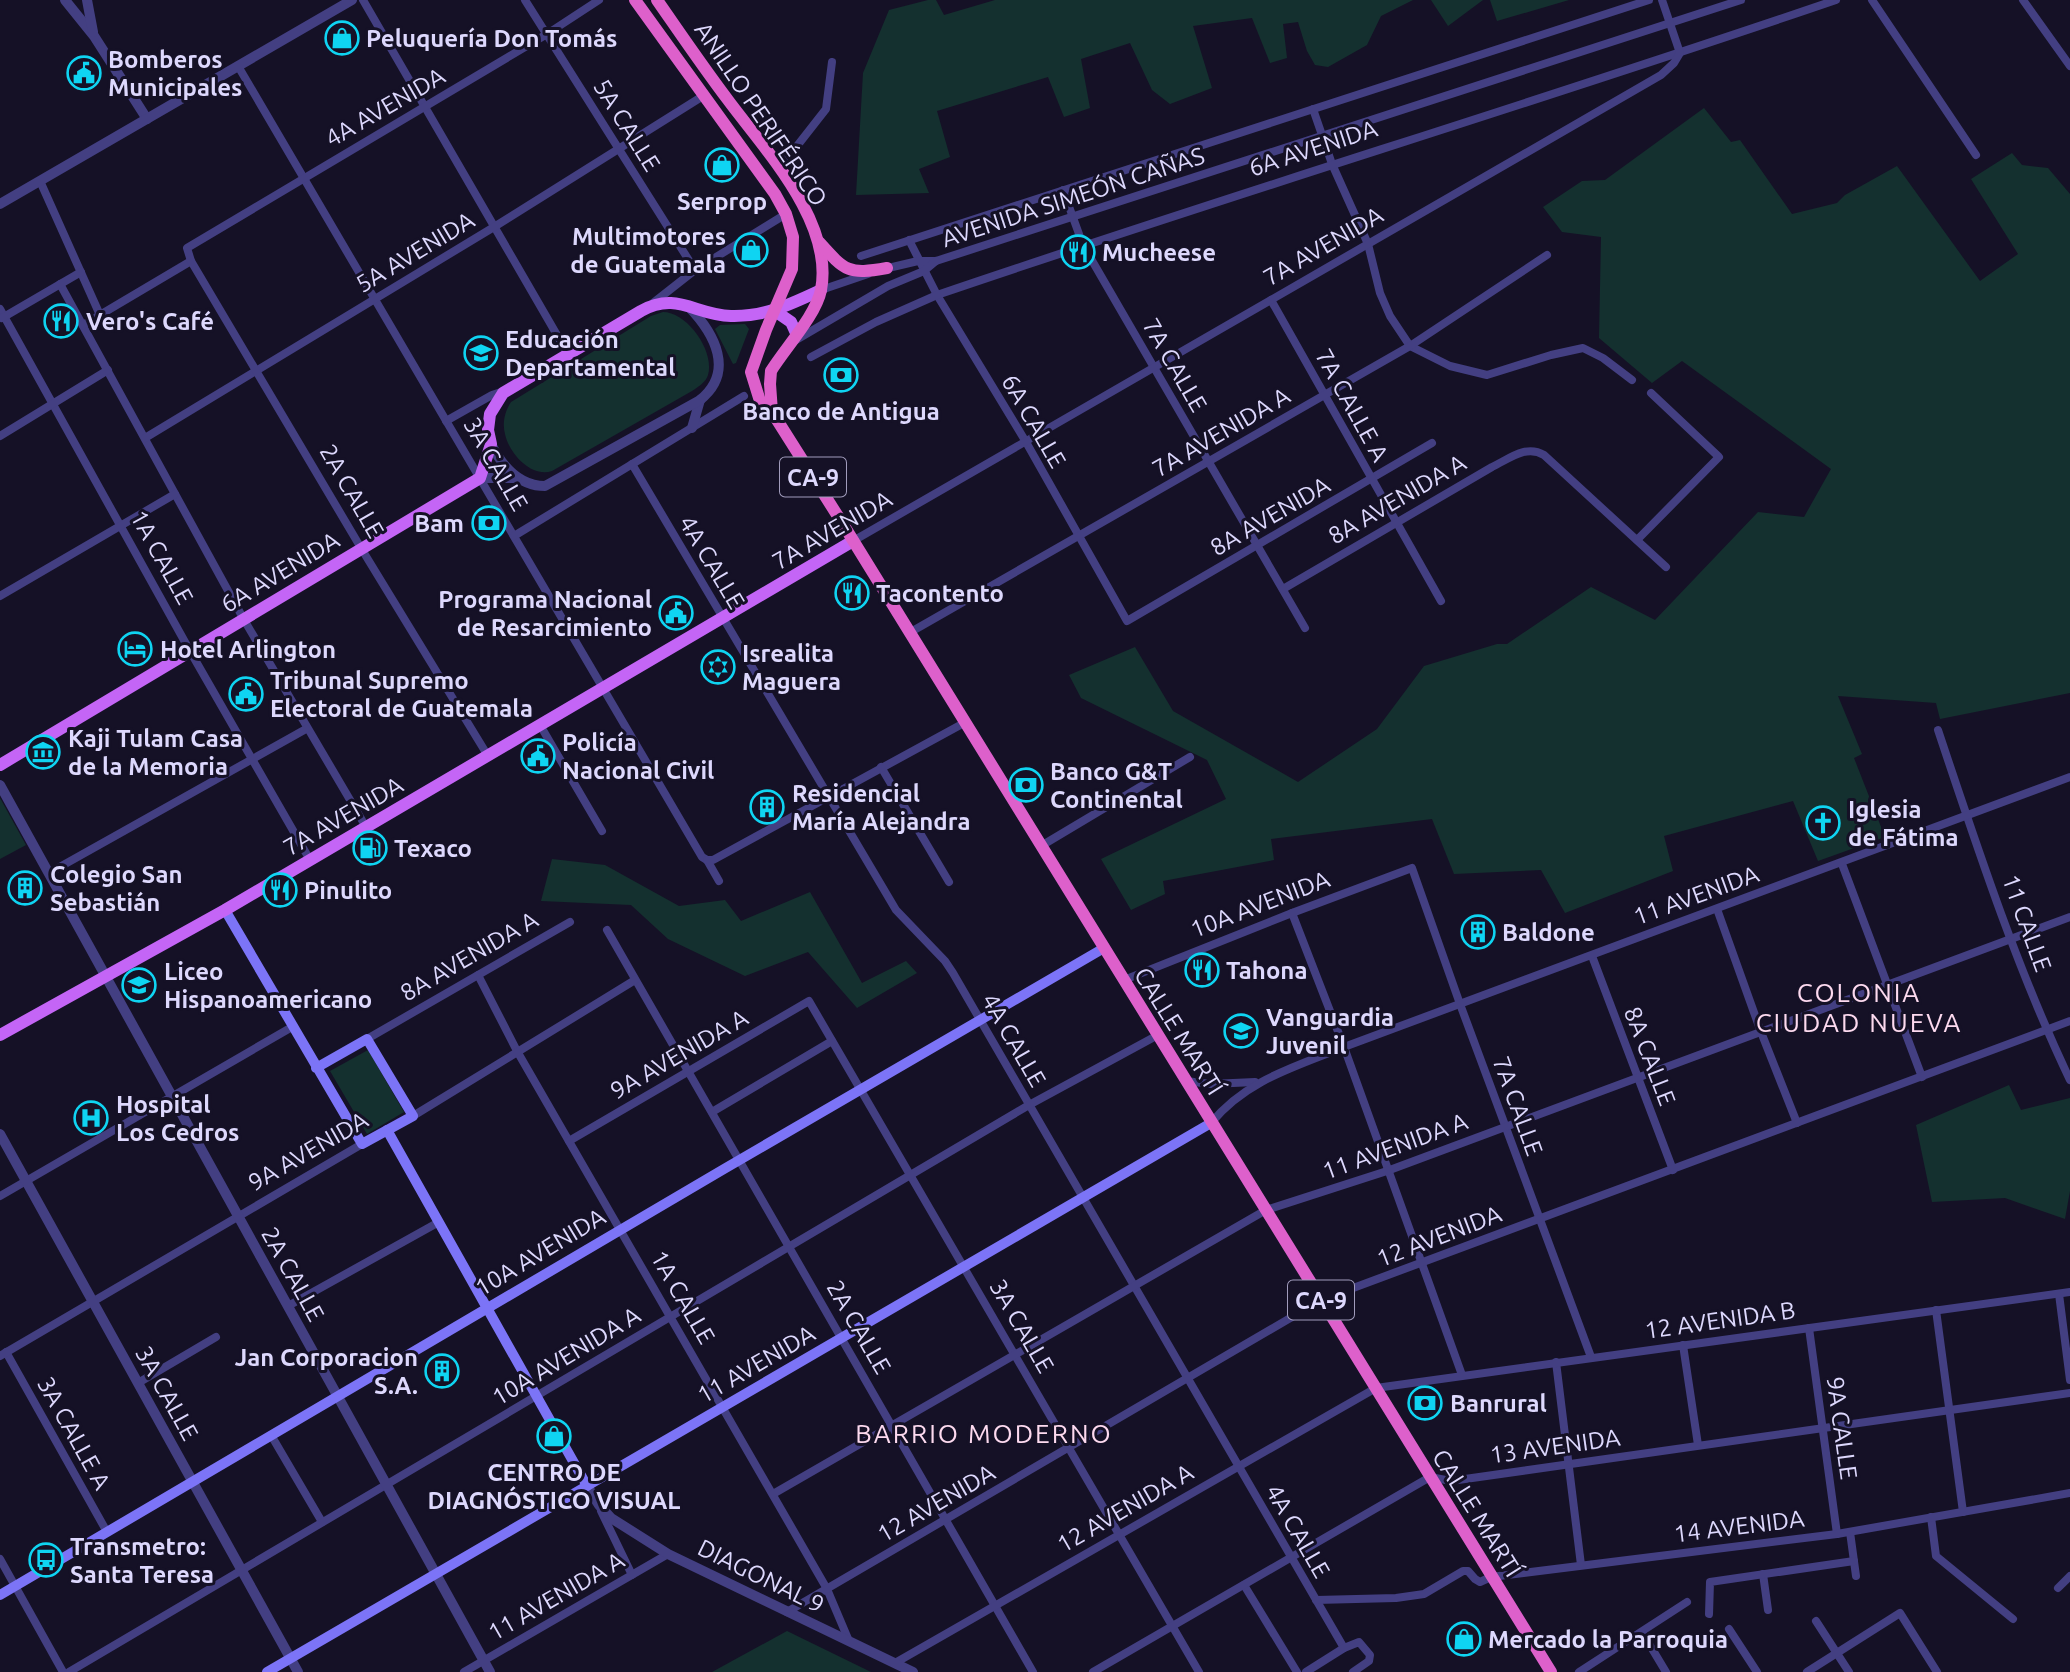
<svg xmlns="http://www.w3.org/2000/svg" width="2070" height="1672" viewBox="0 0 2070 1672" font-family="Ubuntu,sans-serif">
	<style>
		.green { fill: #14302f }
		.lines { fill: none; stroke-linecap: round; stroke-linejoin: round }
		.minor { stroke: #433f82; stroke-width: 8 }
		.tertiary { stroke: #433f82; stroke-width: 10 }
		.secondary { stroke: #7c74f7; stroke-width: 10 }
		.primary { stroke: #c465f6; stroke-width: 12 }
		.trunk { stroke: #dd60cb; stroke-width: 12 }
		.labels { text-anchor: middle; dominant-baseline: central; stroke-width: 6; stroke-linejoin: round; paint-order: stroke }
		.shield { fill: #151126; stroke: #a19cbc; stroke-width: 2 }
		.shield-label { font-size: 23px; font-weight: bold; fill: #ddd8fd }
		.poi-label { font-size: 24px; font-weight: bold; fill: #ddd8fd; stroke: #151126; text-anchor: start }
		.street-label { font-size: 24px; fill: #ddd8fd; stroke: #151126 }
		.neighbourhood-label { font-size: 26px; letter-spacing: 2px; fill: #fddaef; stroke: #151126 }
	</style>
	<rect width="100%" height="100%" fill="#151126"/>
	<g class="green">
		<polygon points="928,0 936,0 944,15 995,0 1413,0 1381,16 1367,45 1328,67 1315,65 1307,51 1298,22 1283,24 1287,58 1270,63 1252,18 1193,26 1212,88 1170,104 1152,90 1130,43 1081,59 1090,108 1064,117 1048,77 937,111 950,157 919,169 929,193 856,195 863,73 889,10"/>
		<polygon points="1431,0 1483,0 1448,26"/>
		<polygon points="1490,0 1569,0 1497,21"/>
		<polygon points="1704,108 1731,142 1740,140 1792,214 1837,203 1845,195 1897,166 1980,281 2018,254 1971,179 2012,153 2022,165 2048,168 2070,194 2070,693 1940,719 1936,703 1838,696 1862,754 1854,758 1885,837 1818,861 1793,801 1664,836 1673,871 1565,913 1541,870 1454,874 1432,819 1271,839 1274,860 1163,881 1165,894 1131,910 1101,859 1226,799 1207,760 1081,698 1069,675 1135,647 1173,711 1298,782 1377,729 1424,666 1497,644 1507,644 1591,587 1655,620 1758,512 1804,517 1831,469 1682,361 1652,383 1599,338 1601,237 1562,232 1543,207 1582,181 1605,180"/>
		<path d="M663 312C687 312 715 351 708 375 706 382 698 387 692 391L552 471C531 478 509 453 505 434 502 423 505 411 511 402L651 316Z"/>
		<polygon points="745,324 749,329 736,363 733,364 715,329 720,325"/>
		<polygon points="0,798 26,845 0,859"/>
		<polygon points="552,859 605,865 679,906 725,900 741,921 810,892 862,983 906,961 917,973 857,1008 808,952 745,976 668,939 631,905 541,901"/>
		<polygon points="368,1050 404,1112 367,1134 330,1071"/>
		<polygon points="2009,1085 2021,1110 2070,1098 2070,1191 2065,1219 2005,1198 1932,1202 1916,1125"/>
		<polygon points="787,1631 871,1672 712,1672"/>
	</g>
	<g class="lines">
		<g class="minor">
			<polyline points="363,0 568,354"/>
			<polyline points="525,0 695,270"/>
			<polyline points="1872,0 1976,155"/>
			<polyline points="2023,0 2070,66"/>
			<polyline points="238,66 702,857 707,860 719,881"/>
			<polyline points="1313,109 1332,164 1368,244 1380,293 1390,316 1410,346 1450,366 1487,375 1551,355 1583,348 1603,358 1632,380"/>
			<polyline points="779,169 826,109 832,62"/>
			<polyline points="40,181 100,315"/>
			<polyline points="1063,190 1083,245 1305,628"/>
			<polyline points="909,240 937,295 1026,442 1127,621 1432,443"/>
			<polyline points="861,256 1649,0"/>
			<polyline points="884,269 918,261 936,261 1741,0"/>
			<polyline points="60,284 243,618 366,827"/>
			<polyline points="821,290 868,274"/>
			<polyline points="1271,300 1441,601"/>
			<polyline points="653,303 695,270 786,214"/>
			<polyline points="0,309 190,651 310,860"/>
			<polyline points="2,318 81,272"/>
			<polyline points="83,325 191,261"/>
			<polyline points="796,340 888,286 924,271 936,261"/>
			<path d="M811 357 876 322 937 295C1236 193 1538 102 1836 0"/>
			<polyline points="446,421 492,395 504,391"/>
			<polyline points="0,436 108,370"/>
			<polyline points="145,438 494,227 703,96"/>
			<polyline points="632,464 896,910 945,961 953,973 1344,1648"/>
			<polyline points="514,536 744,396"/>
			<polyline points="1637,540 1719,457 1651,393"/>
			<polyline points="853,541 1661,75 1674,63 1680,53 1662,0"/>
			<path d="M1283 589 1492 467C1509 459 1526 444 1544 455L1666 567"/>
			<polyline points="0,596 175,494"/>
			<polyline points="909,633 1410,346 1547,255"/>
			<polyline points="540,725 602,831"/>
			<path d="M1938 730C1977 847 2017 969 2070 1080"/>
			<polyline points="488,756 361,548 191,261 187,248 547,34 599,0"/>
			<polyline points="881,767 949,882"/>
			<polyline points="1041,846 1190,757"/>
			<polyline points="707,860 713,860 964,723"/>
			<polyline points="1842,864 1922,1077"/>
			<polyline points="49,873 306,729"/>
			<polyline points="1717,909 1761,1032 1797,1123"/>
			<polyline points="1292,913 1344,1047 1462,1375"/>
			<polyline points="607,930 1033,1672"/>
			<polyline points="1592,956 1673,1170"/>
			<polyline points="478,975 517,1051 827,1589 849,1641"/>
			<polyline points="1124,980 1292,913 1412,868 1460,1004 1591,1357"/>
			<polyline points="367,1039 570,922"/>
			<polyline points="1186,1081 1211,1084 1255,1082"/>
			<polyline points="712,1112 832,1041"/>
			<polyline points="413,1116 635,980"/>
			<path d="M1211 1123C1246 1080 1295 1067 1344 1047L2070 777"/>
			<polyline points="569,1141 809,1001 1199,1672"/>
			<polyline points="0,1196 292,1027"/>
			<polyline points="2059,1294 2070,1380"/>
			<polyline points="288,1306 439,1222"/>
			<polyline points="1936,1310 1963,1512"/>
			<polyline points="1809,1328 1837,1534"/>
			<polyline points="1683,1345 1698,1445"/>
			<polyline points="6,1352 107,1532"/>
			<polyline points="0,1356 362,1144"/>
			<polyline points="1556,1362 1581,1565"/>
			<polyline points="138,1383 216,1337"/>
			<polyline points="271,1435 322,1522"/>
			<polyline points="773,1494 1266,1210 1387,1171 2070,917"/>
			<polyline points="601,1511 632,1575"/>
			<polyline points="1931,1517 1936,1556 2013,1619"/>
			<polyline points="1850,1532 1856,1576"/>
			<polyline points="0,1559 63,1672"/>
			<polyline points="1763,1574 1768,1610"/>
			<polyline points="1244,1585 1297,1672"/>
			<polyline points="2058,1588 2070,1576"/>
			<polyline points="1316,1600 1396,1598 1424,1594 1463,1571 1468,1571 1475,1579 1480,1582 1491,1577 1837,1534 2070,1493"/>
			<polyline points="787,1612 1321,1300 2070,1021"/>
			<polyline points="1709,1614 1710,1582 1854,1561"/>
			<polyline points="1816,1621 1849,1672"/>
			<polyline points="1729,1629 1757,1672"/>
			<polyline points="1642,1632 1666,1672"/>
			<polyline points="895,1663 1376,1388 2070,1292"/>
			<polyline points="69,1672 1029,1105 1158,1035"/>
			<polyline points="464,1672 668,1554"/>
			<polyline points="1093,1672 1430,1477 1451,1481 2070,1393"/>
			<polyline points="1306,1672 1344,1648 1359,1642 1370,1655 1369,1661 1353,1672"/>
			<polyline points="1579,1672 1687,1602"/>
			<polyline points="1807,1672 1900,1613 1937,1672"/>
		</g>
		<g class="tertiary">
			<polyline points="65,0 94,36 147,119"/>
			<polyline points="87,0 93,32"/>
			<polyline points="0,204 352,0"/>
			<polyline points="692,428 700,400"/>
			<path d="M491 444C502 466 519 486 545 486L700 400C735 372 715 334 689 307"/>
			<polyline points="480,478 517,478"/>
			<polyline points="0,785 490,1672"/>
			<polyline points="0,1134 298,1672"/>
			<polyline points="587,1486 599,1505 611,1518 668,1554 913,1672"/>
		</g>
		<g class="secondary">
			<polyline points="225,910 362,1144 413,1116 367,1039 316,1068"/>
			<polyline points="387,1130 587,1486"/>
			<polyline points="0,1595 724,1169 1104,948"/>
			<polyline points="267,1672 1211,1123"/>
		</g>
		<g class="primary">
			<polyline points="775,311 791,322 796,333"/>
			<path d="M0 765 480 478 491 444 488 430 490 414 503 393 641 311C677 291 695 315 731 316 765 317 791 304 821 290"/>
			<polyline points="0,1035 225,910 853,541"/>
		</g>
		<g class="trunk">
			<polyline points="635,0 775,194 786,214 793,237 792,269 766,330 751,372 760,401 772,412 846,529 1551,1672"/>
			<path d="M657 0C680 33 703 67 728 100 765 150 834 222 821 290 816 315 786 347 771 371L770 384 772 412"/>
			<path d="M819 242C845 271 848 275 887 268"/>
		</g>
	</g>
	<defs>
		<symbol id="shop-ring" viewBox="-11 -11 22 22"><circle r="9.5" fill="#151126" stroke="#0fd4f2" stroke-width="1.5"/><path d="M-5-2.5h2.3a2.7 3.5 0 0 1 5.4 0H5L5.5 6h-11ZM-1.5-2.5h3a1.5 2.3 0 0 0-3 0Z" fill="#0fd4f2"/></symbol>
		<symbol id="civic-ring" viewBox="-11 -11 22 22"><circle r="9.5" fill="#151126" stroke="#0fd4f2" stroke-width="1.5"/><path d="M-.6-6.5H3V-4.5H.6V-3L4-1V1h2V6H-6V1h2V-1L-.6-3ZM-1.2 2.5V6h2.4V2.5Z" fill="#0fd4f2"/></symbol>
		<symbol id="restaurant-ring" viewBox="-11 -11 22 22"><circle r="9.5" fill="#151126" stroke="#0fd4f2" stroke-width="1.5"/><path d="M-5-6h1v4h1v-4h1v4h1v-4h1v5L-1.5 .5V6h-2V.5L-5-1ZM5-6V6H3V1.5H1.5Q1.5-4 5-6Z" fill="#0fd4f2"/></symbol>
		<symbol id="school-ring" viewBox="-11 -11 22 22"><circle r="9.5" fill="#151126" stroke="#0fd4f2" stroke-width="1.5"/><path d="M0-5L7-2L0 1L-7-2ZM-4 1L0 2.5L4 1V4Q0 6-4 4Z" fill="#0fd4f2"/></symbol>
		<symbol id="bank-ring" viewBox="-11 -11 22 22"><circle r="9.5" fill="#151126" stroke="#0fd4f2" stroke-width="1.5"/><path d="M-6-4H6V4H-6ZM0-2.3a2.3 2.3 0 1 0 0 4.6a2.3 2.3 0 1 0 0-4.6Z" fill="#0fd4f2"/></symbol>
		<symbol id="hotel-ring" viewBox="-11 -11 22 22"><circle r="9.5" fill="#151126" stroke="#0fd4f2" stroke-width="1.5"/><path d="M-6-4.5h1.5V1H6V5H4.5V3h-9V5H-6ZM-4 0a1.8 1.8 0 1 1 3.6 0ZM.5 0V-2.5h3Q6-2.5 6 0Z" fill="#0fd4f2"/></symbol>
		<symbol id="synagogue-ring" viewBox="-11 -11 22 22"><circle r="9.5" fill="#151126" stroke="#0fd4f2" stroke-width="1.5"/><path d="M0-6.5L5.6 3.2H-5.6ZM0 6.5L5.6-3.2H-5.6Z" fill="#0fd4f2"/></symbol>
		<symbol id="museum-ring" viewBox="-11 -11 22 22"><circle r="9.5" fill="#151126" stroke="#0fd4f2" stroke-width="1.5"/><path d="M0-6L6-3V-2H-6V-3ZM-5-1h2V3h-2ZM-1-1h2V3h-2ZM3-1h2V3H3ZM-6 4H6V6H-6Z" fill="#0fd4f2"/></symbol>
		<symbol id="building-ring" viewBox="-11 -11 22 22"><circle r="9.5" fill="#151126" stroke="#0fd4f2" stroke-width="1.5"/><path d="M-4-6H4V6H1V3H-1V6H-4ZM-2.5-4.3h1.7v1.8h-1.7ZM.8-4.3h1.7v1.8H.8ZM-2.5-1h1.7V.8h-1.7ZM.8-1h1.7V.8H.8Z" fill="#0fd4f2"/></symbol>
		<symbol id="church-ring" viewBox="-11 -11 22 22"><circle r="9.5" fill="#151126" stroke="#0fd4f2" stroke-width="1.5"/><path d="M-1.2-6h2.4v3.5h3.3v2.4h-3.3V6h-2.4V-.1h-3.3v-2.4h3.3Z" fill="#0fd4f2"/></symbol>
		<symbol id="fuel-ring" viewBox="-11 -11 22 22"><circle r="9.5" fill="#151126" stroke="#0fd4f2" stroke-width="1.5"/><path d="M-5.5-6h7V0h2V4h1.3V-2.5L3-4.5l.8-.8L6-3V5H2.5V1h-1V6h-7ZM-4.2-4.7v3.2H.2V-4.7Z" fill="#0fd4f2"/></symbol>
		<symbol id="hospital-ring" viewBox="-11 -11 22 22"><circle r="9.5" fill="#151126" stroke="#0fd4f2" stroke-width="1.5"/><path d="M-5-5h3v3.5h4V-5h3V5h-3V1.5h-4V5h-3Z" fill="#0fd4f2"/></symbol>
		<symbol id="bus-ring" viewBox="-11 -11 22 22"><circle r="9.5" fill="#151126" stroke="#0fd4f2" stroke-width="1.5"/><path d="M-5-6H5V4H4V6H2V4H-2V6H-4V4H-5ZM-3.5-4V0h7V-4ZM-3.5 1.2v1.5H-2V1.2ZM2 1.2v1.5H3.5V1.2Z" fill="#0fd4f2"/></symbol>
	</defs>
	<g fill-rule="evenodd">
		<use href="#shop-ring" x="323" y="19" width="38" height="38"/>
		<use href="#civic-ring" x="65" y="54" width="38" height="38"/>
		<use href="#shop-ring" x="703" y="146" width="38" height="38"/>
		<use href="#shop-ring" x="732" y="231" width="38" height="38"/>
		<use href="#restaurant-ring" x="1059" y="233" width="38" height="38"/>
		<use href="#restaurant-ring" x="42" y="302" width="38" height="38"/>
		<use href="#school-ring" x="462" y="334" width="38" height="38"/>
		<use href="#bank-ring" x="822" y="356" width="38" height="38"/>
		<use href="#bank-ring" x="470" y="504" width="38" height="38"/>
		<use href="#restaurant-ring" x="833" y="574" width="38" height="38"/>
		<use href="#civic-ring" x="657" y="594" width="38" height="38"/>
		<use href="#hotel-ring" x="116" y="630" width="38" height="38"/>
		<use href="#synagogue-ring" x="699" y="648" width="38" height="38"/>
		<use href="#civic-ring" x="227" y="675" width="38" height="38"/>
		<use href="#museum-ring" x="24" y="733" width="38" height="38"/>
		<use href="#civic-ring" x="519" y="737" width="38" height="38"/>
		<use href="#bank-ring" x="1007" y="766" width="38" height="38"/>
		<use href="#building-ring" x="748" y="788" width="38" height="38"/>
		<use href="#church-ring" x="1804" y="804" width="38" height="38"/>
		<use href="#fuel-ring" x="351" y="829" width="38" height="38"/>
		<use href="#building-ring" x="6" y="869" width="38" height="38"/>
		<use href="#restaurant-ring" x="261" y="871" width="38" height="38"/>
		<use href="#building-ring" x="1459" y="913" width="38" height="38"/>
		<use href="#restaurant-ring" x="1183" y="951" width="38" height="38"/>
		<use href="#school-ring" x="120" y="966" width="38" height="38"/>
		<use href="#school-ring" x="1222" y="1012" width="38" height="38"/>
		<use href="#hospital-ring" x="72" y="1099" width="38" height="38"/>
		<use href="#building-ring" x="423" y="1352" width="38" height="38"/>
		<use href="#bank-ring" x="1406" y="1384" width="38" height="38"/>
		<use href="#shop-ring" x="535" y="1417" width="38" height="38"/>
		<use href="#bus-ring" x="27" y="1541" width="38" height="38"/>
		<use href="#shop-ring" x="1445" y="1620" width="38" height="38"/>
	</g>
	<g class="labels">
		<g class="shield">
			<rect x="780" y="457.5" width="66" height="39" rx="5"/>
			<rect x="1288" y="1280.5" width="66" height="39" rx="5"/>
		</g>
		<g class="shield-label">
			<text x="813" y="477">CA-9</text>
			<text x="1321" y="1300">CA-9</text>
		</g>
		<g class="poi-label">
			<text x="366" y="38">Peluquería Don Tomás</text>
			<text x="108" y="59">Bomberos<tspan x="108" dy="28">Municipales</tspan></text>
			<text x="722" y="201" text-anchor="middle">Serprop</text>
			<text x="726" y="236" text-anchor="end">Multimotores<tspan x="726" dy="28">de Guatemala</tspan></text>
			<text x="1102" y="252">Mucheese</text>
			<text x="86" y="321">Vero's Café</text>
			<text x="505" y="339">Educación<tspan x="505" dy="28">Departamental</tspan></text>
			<text x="841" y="411" text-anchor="middle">Banco de Antigua</text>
			<text x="464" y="523" text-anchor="end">Bam</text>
			<text x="876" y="593">Tacontento</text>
			<text x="652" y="599" text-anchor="end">Programa Nacional<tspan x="652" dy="28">de Resarcimiento</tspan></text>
			<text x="160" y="649">Hotel Arlington</text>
			<text x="742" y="653">Isrealita<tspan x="742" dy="28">Maguera</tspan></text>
			<text x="270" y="680">Tribunal Supremo<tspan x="270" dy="28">Electoral de Guatemala</tspan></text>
			<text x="68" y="738">Kaji Tulam Casa<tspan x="68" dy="28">de la Memoria</tspan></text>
			<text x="562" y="742">Policía<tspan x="562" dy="28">Nacional Civil</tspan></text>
			<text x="1050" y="771">Banco G&amp;T<tspan x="1050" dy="28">Continental</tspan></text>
			<text x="792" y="793">Residencial<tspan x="792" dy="28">María Alejandra</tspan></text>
			<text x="1848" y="809">Iglesia<tspan x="1848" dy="28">de Fátima</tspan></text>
			<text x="394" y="848">Texaco</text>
			<text x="50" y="874">Colegio San<tspan x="50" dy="28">Sebastián</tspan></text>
			<text x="304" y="890">Pinulito</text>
			<text x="1502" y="932">Baldone</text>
			<text x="1226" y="970">Tahona</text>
			<text x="164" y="971">Liceo<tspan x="164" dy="28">Hispanoamericano</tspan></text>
			<text x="1266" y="1017">Vanguardia<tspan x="1266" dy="28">Juvenil</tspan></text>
			<text x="116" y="1104">Hospital<tspan x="116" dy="28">Los Cedros</tspan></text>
			<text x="418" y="1357" text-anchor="end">Jan Corporacion<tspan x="418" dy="28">S.A.</tspan></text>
			<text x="1450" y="1403">Banrural</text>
			<text x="554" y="1472" text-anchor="middle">CENTRO DE<tspan x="554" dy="28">DIAGNÓSTICO VISUAL</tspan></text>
			<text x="70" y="1546">Transmetro:<tspan x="70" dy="28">Santa Teresa</tspan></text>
			<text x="1488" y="1639">Mercado la Parroquia</text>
		</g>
		<g class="street-label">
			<text transform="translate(385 107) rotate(-30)">4A AVENIDA</text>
			<text transform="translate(761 114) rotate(56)">ANILLO PERIFÉRICO</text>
			<text transform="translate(627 125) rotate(58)">5A CALLE</text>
			<text transform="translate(1313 148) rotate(-18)">6A AVENIDA</text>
			<text transform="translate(1073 197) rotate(-18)">AVENIDA SIMEÓN CAÑAS</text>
			<text transform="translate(1323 246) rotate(-30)">7A AVENIDA</text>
			<text transform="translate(415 252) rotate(-31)">5A AVENIDA</text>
			<text transform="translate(1175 365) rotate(60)">7A CALLE</text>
			<text transform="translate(1352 405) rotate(61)">7A CALLE A</text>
			<text transform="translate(1034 421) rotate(60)">6A CALLE</text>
			<text transform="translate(1221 432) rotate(-30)">7A AVENIDA A</text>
			<text transform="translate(496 464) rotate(60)">3A CALLE</text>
			<text transform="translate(352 491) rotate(60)">2A CALLE</text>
			<text transform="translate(1397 499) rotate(-30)">8A AVENIDA A</text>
			<text transform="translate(1270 516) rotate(-30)">8A AVENIDA</text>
			<text transform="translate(832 530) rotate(-30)">7A AVENIDA</text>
			<text transform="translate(162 557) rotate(61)">1A CALLE</text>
			<text transform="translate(712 562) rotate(59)">4A CALLE</text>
			<text transform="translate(280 572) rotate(-31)">6A AVENIDA</text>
			<text transform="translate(343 816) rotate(-30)">7A AVENIDA</text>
			<text transform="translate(1696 895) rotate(-20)">11 AVENIDA</text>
			<text transform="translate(1260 904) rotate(-21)">10A AVENIDA</text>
			<text transform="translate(2027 923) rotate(70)">11 CALLE</text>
			<text transform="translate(469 956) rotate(-30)">8A AVENIDA A</text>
			<text transform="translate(1179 1031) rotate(58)">CALLE MARTÍ</text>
			<text transform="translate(1014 1040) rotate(60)">4A CALLE</text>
			<text transform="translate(679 1054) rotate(-30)">9A AVENIDA A</text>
			<text transform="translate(1650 1056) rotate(69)">8A CALLE</text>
			<text transform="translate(1518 1106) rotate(70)">7A CALLE</text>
			<text transform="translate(1395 1146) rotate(-20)">11 AVENIDA A</text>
			<text transform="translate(308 1151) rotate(-30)">9A AVENIDA</text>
			<text transform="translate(1439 1236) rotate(-21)">12 AVENIDA</text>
			<text transform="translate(540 1252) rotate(-31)">10A AVENIDA</text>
			<text transform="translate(293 1274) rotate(61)">2A CALLE</text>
			<text transform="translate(683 1297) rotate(60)">1A CALLE</text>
			<text transform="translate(1720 1320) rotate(-8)">12 AVENIDA B</text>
			<text transform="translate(1022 1326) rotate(60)">3A CALLE</text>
			<text transform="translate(859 1327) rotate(60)">2A CALLE</text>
			<text transform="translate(566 1356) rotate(-31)">10A AVENIDA A</text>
			<text transform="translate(756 1364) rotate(-30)">11 AVENIDA</text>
			<text transform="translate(167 1393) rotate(61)">3A CALLE</text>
			<text transform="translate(1842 1428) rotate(82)">9A CALLE</text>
			<text transform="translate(74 1433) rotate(61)">3A CALLE A</text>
			<text transform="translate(1555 1446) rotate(-8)">13 AVENIDA</text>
			<text transform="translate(936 1503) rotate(-30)">12 AVENIDA</text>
			<text transform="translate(1125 1508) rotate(-30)">12 AVENIDA A</text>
			<text transform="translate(1477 1513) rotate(58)">CALLE MARTÍ</text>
			<text transform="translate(1739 1526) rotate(-7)">14 AVENIDA</text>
			<text transform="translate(1298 1531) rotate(60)">4A CALLE</text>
			<text transform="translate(761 1576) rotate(26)">DIAGONAL 9</text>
			<text transform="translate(556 1596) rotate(-30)">11 AVENIDA A</text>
		</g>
		<g class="neighbourhood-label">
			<text x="1859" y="992">COLONIA<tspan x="1859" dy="30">CIUDAD NUEVA</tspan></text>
			<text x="984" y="1433">BARRIO MODERNO</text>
		</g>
	</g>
</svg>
